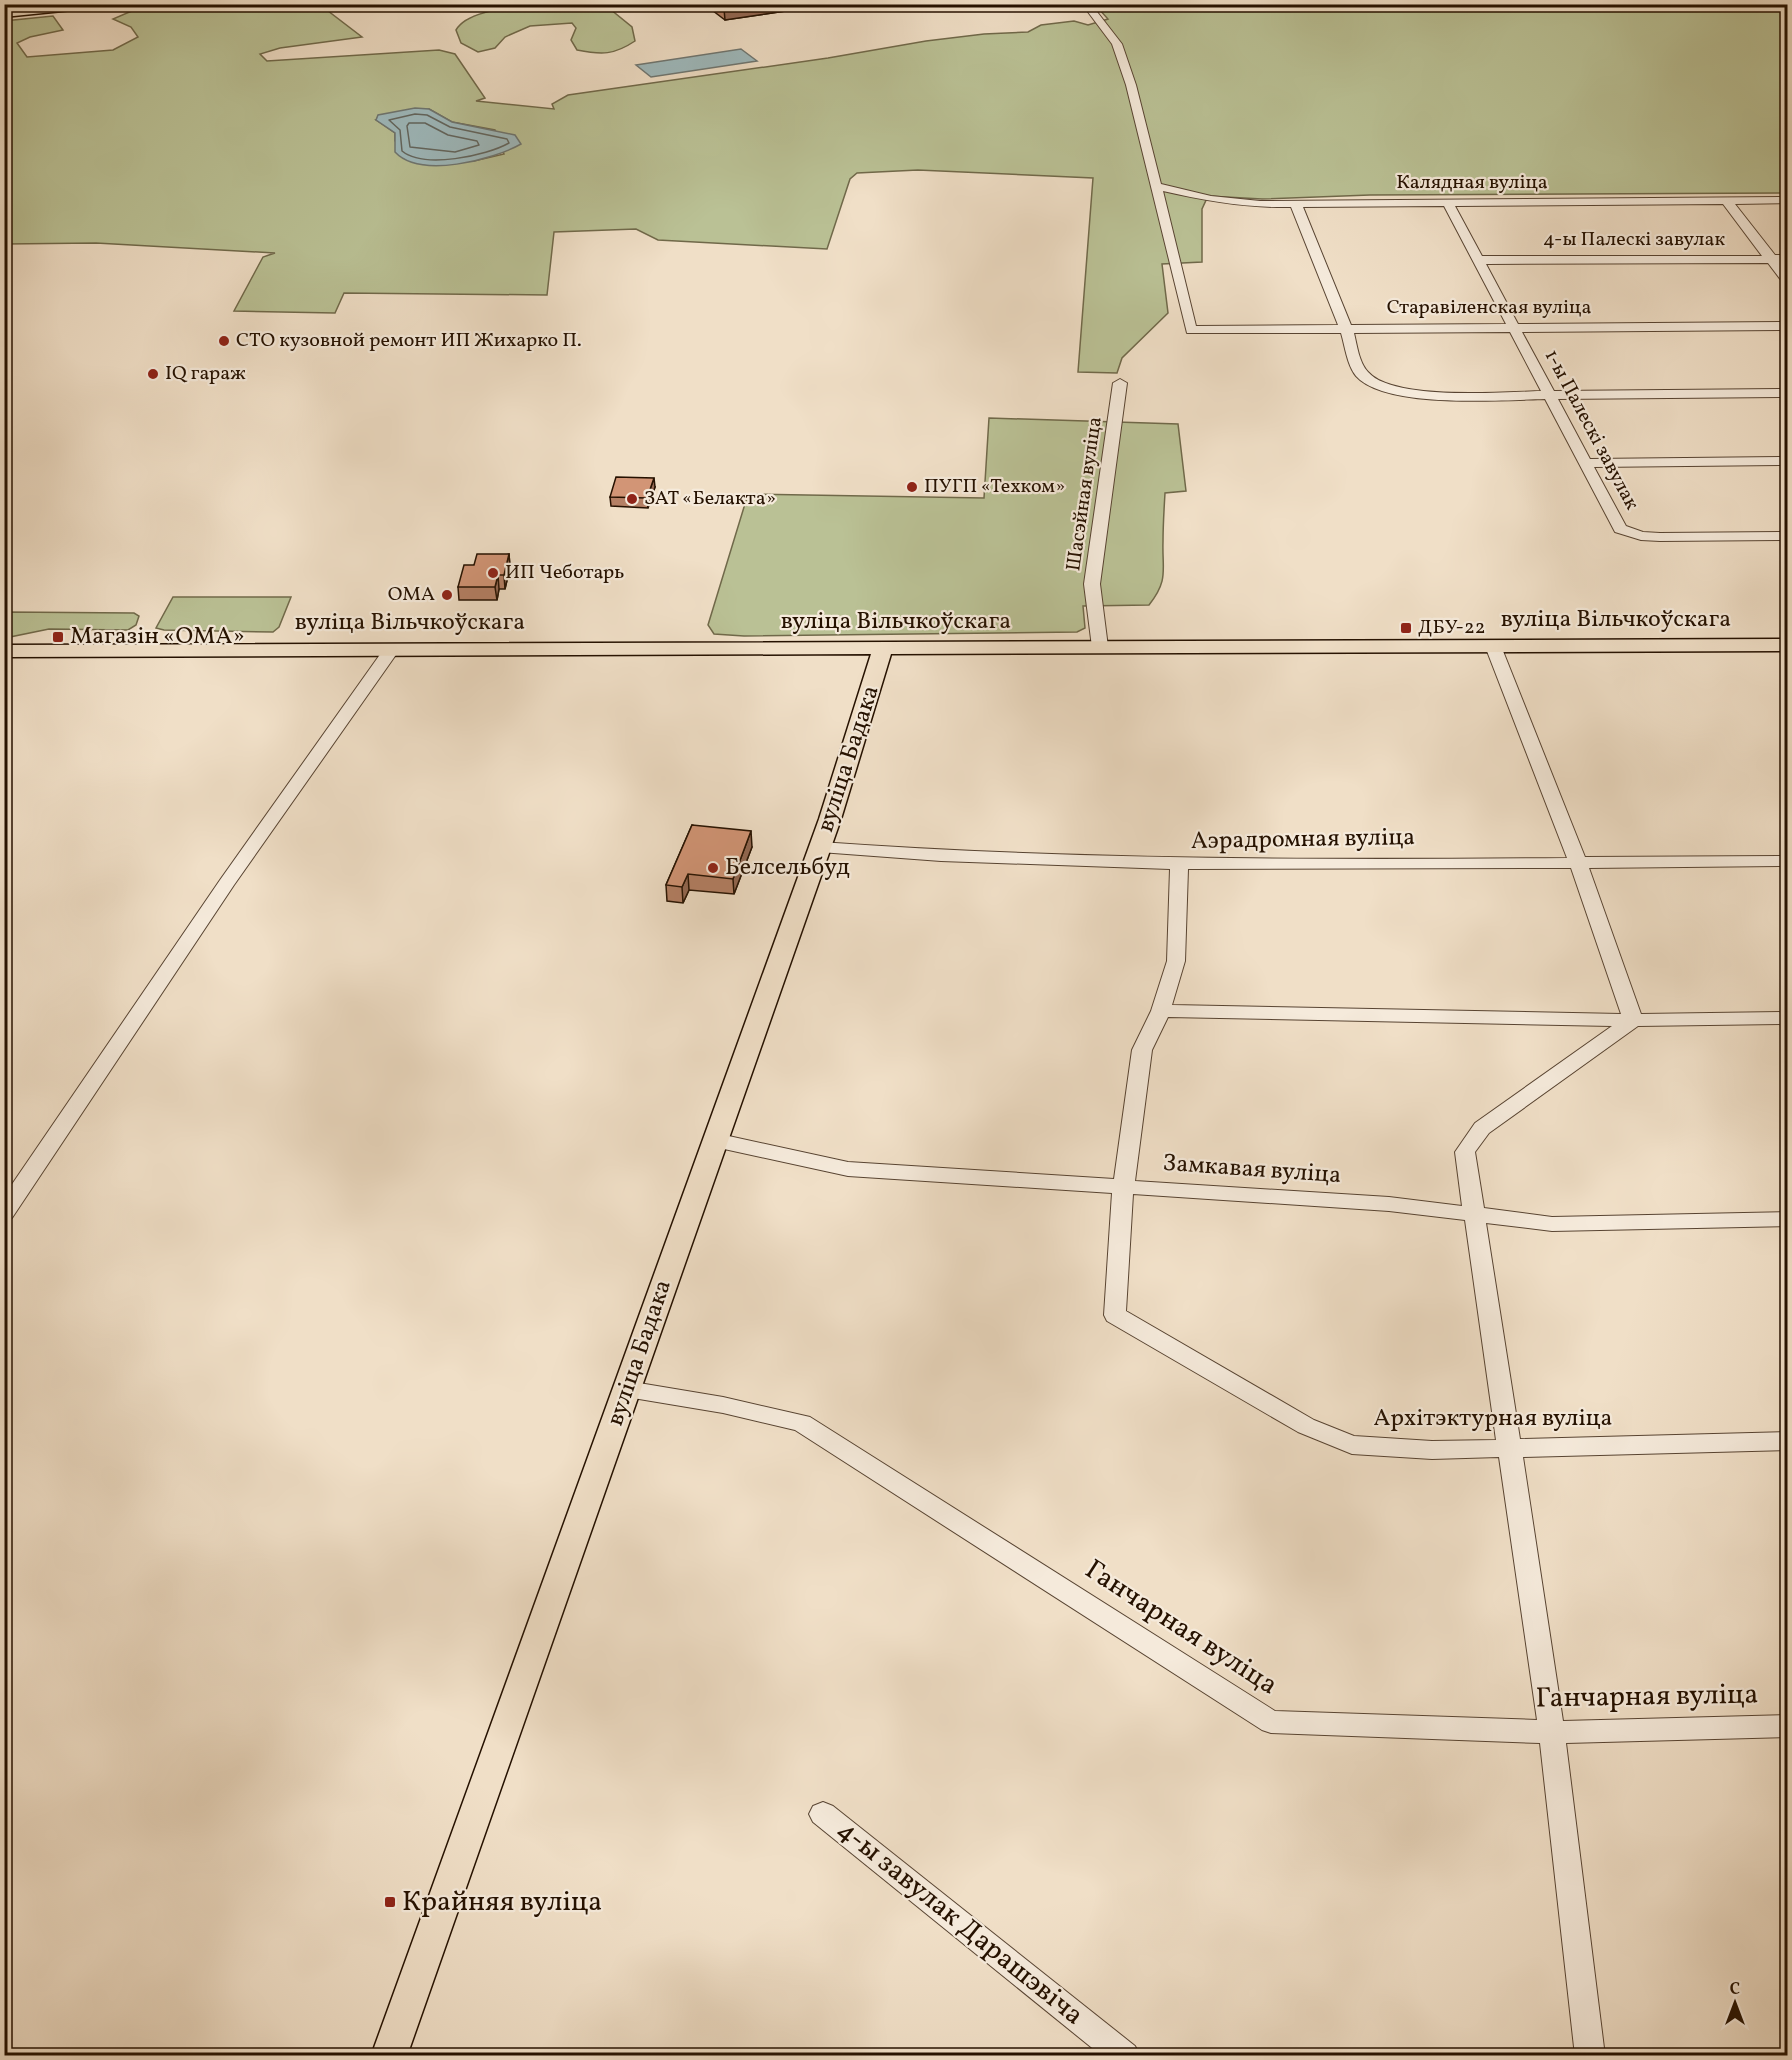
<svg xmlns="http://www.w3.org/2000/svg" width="1792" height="2060" viewBox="0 0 1792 2060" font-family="Vollkorn,serif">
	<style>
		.green { fill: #bac195; stroke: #70694a; stroke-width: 1.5; fill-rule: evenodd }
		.water { fill: #9ebabe; stroke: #6e7672; stroke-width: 1.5 }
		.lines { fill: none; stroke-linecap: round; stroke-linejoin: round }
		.shore { stroke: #62665f; stroke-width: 1.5 }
		.stream { stroke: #6e7672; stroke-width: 3 }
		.minor-casing { stroke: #584432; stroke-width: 2 }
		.major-casing { stroke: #251100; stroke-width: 3 }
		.minor { fill: #f5eadb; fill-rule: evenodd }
		.major { fill: #f0dfc7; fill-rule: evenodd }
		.wall { fill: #b58065; stroke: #251100; stroke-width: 1.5 }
		.shaded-wall { fill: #936853; stroke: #251100; stroke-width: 1.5 }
		.building { fill: #d29576; stroke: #251100; stroke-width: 1.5 }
		.poi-dot { fill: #8f2418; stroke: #f5eadb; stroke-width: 2 }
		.labels { text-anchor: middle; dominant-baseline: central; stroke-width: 4.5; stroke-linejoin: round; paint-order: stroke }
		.far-street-label { font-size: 20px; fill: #251100; stroke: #f5eadb }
		.far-poi-label { font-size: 20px; fill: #251100; stroke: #f5eadb; text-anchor: start }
		.street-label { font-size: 24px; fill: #251100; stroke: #f5eadb }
		.poi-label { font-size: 24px; fill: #251100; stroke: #f5eadb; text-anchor: start }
		.near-street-label { font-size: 28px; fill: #251100; stroke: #f5eadb }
		.near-poi-label { font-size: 28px; fill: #251100; stroke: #f5eadb; text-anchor: start }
	</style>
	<rect width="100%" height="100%" fill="#f0dfc7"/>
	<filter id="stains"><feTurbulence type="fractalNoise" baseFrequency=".00333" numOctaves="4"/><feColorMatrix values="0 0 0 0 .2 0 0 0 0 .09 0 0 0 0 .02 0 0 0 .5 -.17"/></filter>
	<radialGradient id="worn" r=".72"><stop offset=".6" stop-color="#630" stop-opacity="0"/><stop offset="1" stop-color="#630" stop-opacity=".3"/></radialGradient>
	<g class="green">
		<path d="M191 4 302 5 306 11H328L362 37 280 48 260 54 267 61 439 50 455 54 485 98 476 101 554 109 552 104 568 95 828 58 926 41 984 34 1028 32 1041 25 1074 21 1088 25 1108 19 1098 8V5H1148L1153 9 1164 4 1787 5V193L1370 195 1262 199 1208 196 1202 209V262L1162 264 1168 313 1122 358 1117 373 1078 372 1093 178 918 170 857 173 850 179 827 249 658 240 636 229 554 232 547 295 344 293 335 313 234 311 263 257 275 253 96 243 5 244 4 21 53 16 63 30 30 37 17 43 27 57 113 50 138 37 131 27 113 19 134 10ZM429 109 452 122 495 130 504 154 474 161 424 164 395 141V133L376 120Z"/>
		<path d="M529 5H605L632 27 635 41C614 55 602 55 577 50L571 40 576 28 572 23 530 26 505 37 495 48 478 52 461 43 456 30C467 11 508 8 529 5Z"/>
		<path d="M989 418 1178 424 1186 491 1165 493C1164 509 1163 525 1163 542 1162 570 1169 580 1149 605L1083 606 1085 628 1077 632 744 636 714 634 708 625 748 494 984 498Z"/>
		<polygon points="173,597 291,597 279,627 273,632 164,630 156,628"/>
		<polygon points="5,612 134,613 139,616 136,625 128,630 49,629 5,638"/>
	</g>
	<g class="water">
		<polygon points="741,49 757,61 651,77 636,65"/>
		<path d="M415 108 429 109 452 122 515 135 521 144C493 160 420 179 395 152V133L376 120 378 115Z"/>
	</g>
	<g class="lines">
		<g class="shore">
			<path d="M415 114 427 115 450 127 507 139 509 143C486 156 424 169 402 151L400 130 389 120Z"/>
			<polygon points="409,123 425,123 448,135 477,141 479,145 455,152 410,147 407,126"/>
		</g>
		<polyline class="stream" points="1766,4 1788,7"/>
		<defs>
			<g id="minor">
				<path d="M1082 4H1091L1122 44 1136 85 1161 184 1211 196 1260 201 1788 197V203L1735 204 1775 255H1788V263H1780L1788 272V285L1784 284 1768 263 1486 264 1518 324 1788 322V330L1522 332 1554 391 1788 389V397L1558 399 1590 459 1788 457V465L1594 467 1626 526 1643 532 1660 533 1788 532V540L1660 541 1641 540 1615 532 1545 399C1502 400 1385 409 1356 376 1347 365 1345 346 1341 333H1187L1126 85 1112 44ZM1163 191C1206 201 1247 208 1291 207L1338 325 1196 326ZM1723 204 1762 256H1482L1455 206ZM1444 206 1506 324 1351 325 1303 207ZM1510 332 1541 391C1503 392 1393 401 1368 372 1359 363 1357 345 1354 333Z"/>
				<polygon points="1120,379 1127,383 1100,584 1108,647 1100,652 1092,647 1084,584 1113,383"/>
				<path d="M1493 641 1501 646 1585 857 1788 856V866L1589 868 1641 1014 1788 1012V1024L1638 1026 1489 1133 1475 1152 1484 1208 1552 1217 1788 1212V1226L1552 1231 1486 1223 1520 1439 1788 1432V1450L1523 1457 1563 1721 1788 1715V1737L1566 1743 1605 2056H1575L1540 1743 1271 1733 1262 1730 795 1430 723 1413 627 1397 619 1395 615 1389 619 1383 627 1381 723 1397 810 1417 1275 1711 1537 1720 1499 1457 1432 1459 1352 1454 1298 1432 1107 1321 1104 1315 1112 1193 848 1176 715 1147 708 1145 705 1140 708 1135 715 1133 848 1162 1114 1179 1132 1050 1151 1011 1167 961 1170 869 941 861 820 852 814 851 811 847 814 843 820 842C1069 860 1318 860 1567 858L1485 646ZM1571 868 1621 1014 1172 1005 1185 961 1188 869ZM1168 1017 1612 1026 1475 1123 1455 1152 1462 1206 1389 1197 1135 1181 1152 1050ZM1133 1194 1389 1211 1465 1220 1496 1440 1432 1441 1354 1436 1314 1420 1126 1311Z"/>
				<polygon points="392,644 400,649 234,885 12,1218 4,1220 4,1196 220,880 386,646"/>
				<polygon points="823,1802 833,1806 1135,2046 1140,2056 1102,2056 813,1822 809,1814 813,1806"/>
			</g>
			<g id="major">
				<polygon points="63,4 107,4 102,7 4,17 4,10"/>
				<polygon points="1788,639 1788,651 891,654 841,819 407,2056 371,2056 819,819 871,654 4,657 4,645"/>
			</g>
		</defs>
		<use href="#minor" class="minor-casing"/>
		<use href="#major" class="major-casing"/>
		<use href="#minor" class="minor"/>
		<use href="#major" class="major"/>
	</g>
	<g class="wall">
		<polygon points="704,4 833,4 725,20"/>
		<polygon points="655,487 648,508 611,506 610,497"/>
		<polygon points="509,554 510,567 505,589 499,589 497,600 459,600 458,587 474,565"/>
		<polygon points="692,825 752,847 734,894 689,890 683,903 667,901 666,885"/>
	</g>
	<g class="shaded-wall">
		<polygon points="758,4 833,4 725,20 724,9"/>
		<polygon points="654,478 655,487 648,508 647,498"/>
		<polygon points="509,554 510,567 505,589 504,575"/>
		<polygon points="498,575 499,589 497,600 495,587"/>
		<polygon points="751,831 752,847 734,894 733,879"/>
		<polygon points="688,874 689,890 683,903 682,887"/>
	</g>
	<g class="building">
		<polygon points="718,4 758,4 724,9"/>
		<polygon points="616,477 654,478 647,498 610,497"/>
		<polygon points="477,554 509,554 504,575 498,575 495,587 458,587 464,565 474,565"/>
		<polygon points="692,825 751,831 733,879 688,874 682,887 666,885"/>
	</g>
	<g class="poi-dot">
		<circle cx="224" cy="341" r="6"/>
		<circle cx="153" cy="374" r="6"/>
		<circle cx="912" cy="487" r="6"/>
		<circle cx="632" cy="499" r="6"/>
		<circle cx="493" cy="573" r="6"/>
		<circle cx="447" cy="595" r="6"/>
		<rect x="1400" y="622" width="12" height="12" rx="3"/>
		<rect x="52" y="631" width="12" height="12" rx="3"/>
		<circle cx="713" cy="868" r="6"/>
		<rect x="384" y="1896" width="12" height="12" rx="3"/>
	</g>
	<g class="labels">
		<g class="far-street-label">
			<text x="1472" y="183">Калядная вуліца</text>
			<text x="1634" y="240">4-ы Палескі завулак</text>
			<text x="1489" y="308">Старавіленская вуліца</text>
			<text transform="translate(1591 430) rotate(62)">1-ы Палескі завулак</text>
			<text transform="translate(1085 494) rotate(-82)">Шасэйная вуліца</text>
		</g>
		<g class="far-poi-label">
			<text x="236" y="341">СТО кузовной ремонт ИП Жихарко П.</text>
			<text x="165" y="374">IQ гараж</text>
			<text x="924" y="487">ПУГП «Техком»</text>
			<text x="644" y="499">ЗАТ «Белакта»</text>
			<text x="505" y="573">ИП Чеботарь</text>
			<text x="435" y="595" text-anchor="end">ОМА</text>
			<text x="1418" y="628">ДБУ-22</text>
		</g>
		<g class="street-label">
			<text x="1616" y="620">вуліца Вільчкоўскага</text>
			<text x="896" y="622">вуліца Вільчкоўскага</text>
			<text x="410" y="623">вуліца Вільчкоўскага</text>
			<text transform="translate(849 759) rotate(-72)">вуліца Бадака</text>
			<text transform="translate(1303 840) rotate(-1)">Аэрадромная вуліца</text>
			<text transform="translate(1252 1170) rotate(4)">Замкавая вуліца</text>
			<text transform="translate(640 1353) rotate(-71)">вуліца Бадака</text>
			<text x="1493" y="1419">Архітэктурная вуліца</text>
		</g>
		<g class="poi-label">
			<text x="70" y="637">Магазін «ОМА»</text>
			<text x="725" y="868">Белсельбуд</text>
		</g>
		<g class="near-street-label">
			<text transform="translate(1181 1628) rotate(33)">Ганчарная вуліца</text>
			<text transform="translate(1647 1697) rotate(-1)">Ганчарная вуліца</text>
			<text transform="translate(960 1923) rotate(39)">4-ы завулак Дарашэвіча</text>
		</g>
		<g class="near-poi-label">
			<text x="402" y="1902">Крайняя вуліца</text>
		</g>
	</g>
	<rect width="1792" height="2060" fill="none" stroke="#f0dfc7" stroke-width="24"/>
	<rect x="6" y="6" width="1780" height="2048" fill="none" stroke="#251100" stroke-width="3"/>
	<rect x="12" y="12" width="1768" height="2036" fill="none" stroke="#251100" stroke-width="1.5"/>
	<g transform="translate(1735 2003)" stroke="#f5eadb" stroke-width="4.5" paint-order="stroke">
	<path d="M0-4.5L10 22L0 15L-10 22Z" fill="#251100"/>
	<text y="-9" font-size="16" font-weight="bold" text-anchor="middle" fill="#251100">С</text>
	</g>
	<rect width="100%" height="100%" filter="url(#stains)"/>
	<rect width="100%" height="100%" fill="url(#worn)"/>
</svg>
